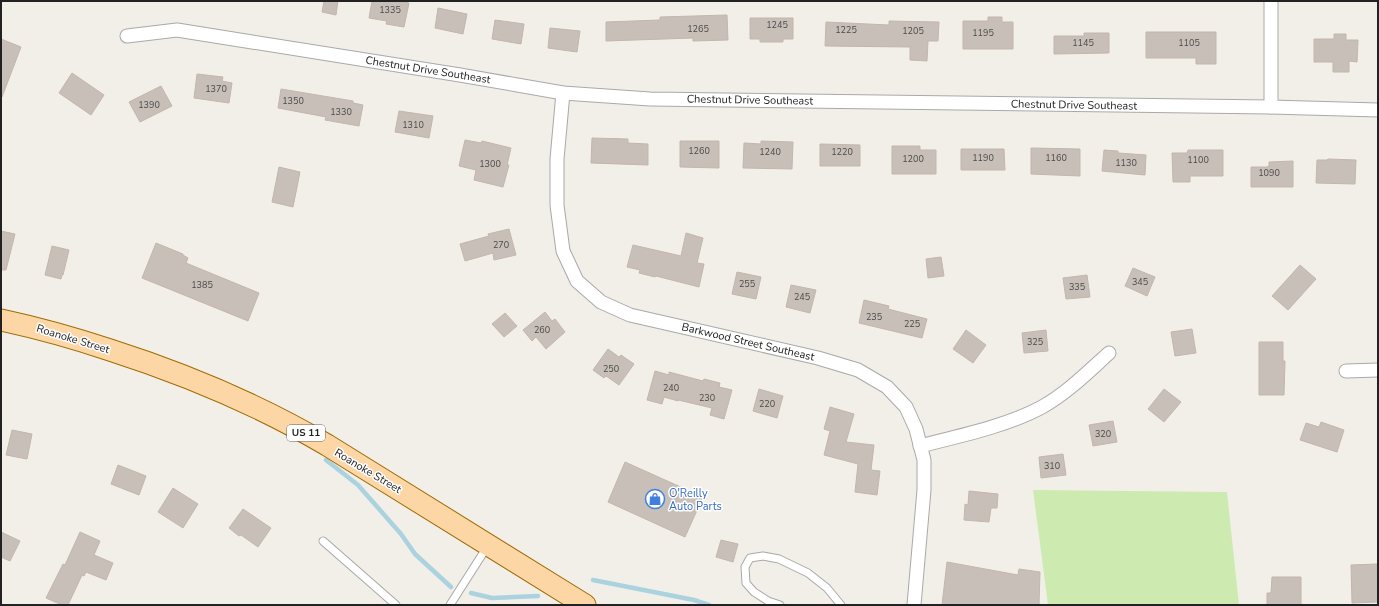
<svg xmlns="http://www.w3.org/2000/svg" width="1379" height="606" viewBox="0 0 1379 606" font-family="'Nunito Sans',sans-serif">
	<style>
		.grass { fill: #cdebb0 }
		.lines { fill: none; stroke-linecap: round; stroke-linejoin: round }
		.stream { stroke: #aad3df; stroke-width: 4.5 }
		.building { fill: #c7bfb8; stroke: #c4b6ab }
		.service-casing { stroke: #a9a9a9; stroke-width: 9 }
		.minor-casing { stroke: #a9a9a9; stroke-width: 15 }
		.primary-casing { stroke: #a06b00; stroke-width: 23 }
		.service { stroke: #fff; stroke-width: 7 }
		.minor { stroke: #fff; stroke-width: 13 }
		.primary { stroke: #fcd6a4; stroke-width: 21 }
		.labels { text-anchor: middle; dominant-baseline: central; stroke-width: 3; stroke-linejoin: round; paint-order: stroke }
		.number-label { font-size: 9px; fill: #4b4948 }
		.shield { fill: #fff; stroke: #646464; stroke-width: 1 }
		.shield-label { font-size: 10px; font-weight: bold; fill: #222 }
		.street-label { font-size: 11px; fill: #222; stroke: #fff }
		.shop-label { font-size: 11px; fill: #366cbe; stroke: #fff; text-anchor: start }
	</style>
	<rect width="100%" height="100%" fill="#f2efe9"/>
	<polygon class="grass" points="1033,490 1227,492 1239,605 1048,605"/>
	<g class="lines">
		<g class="stream">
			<polyline points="326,460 358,485 401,534 415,554 451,587"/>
			<polyline points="593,580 694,600 709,605"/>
			<polyline points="471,593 492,598 538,596"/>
		</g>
	</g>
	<g class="building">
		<polygon points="324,1 338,1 336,15 322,12"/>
		<polygon points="372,1 398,1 409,3 404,27 386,24 387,21 369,18"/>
		<polygon points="438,8 467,14 463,34 435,28"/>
		<polygon points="727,15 728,40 693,41 693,38 606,41 606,22 660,20 660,17"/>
		<polygon points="988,17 1002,17 1002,22 1013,22 1013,49 963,49 963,21 988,21"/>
		<polygon points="750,18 793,18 793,39 783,39 783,42 760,42 760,39 750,39"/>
		<polygon points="495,20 524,24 521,44 492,39"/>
		<polygon points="889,21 939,22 938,41 928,41 927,61 910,60 910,47 825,46 826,22 889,25"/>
		<polygon points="550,28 580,31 577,52 548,48"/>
		<polygon points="1146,32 1216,32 1216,64 1196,64 1196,58 1146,58"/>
		<polygon points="1084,33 1109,33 1109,53 1054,54 1054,36 1084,36"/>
		<polygon points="1334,34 1346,34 1346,40 1358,40 1357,62 1349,61 1349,72 1333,72 1333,62 1314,62 1314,39 1334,39"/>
		<polygon points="1,39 21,47 2,97 1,97"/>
		<polygon points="72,73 104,95 91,115 59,93"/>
		<polygon points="197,74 223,77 222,81 232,83 229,103 194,98"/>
		<polygon points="161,86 172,106 140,122 129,102"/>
		<polygon points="281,89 353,101 353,103 363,105 359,126 325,120 326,117 278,108"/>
		<polygon points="399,111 433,116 429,138 395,132"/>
		<polygon points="592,138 628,139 628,143 648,144 648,165 591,163"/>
		<polygon points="465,140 481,143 482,141 511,148 507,165 509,165 503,187 474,180 476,170 459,166"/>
		<polygon points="680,141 719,141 719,168 680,167"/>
		<polygon points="761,141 793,142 792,169 743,168 744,143 761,144"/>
		<polygon points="820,144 860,145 860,166 820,166"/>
		<polygon points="892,146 920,146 920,150 936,150 936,174 892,174"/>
		<polygon points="1031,148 1080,149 1080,176 1031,174"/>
		<polygon points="961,149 1004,149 1005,170 961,170"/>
		<polygon points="1104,150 1118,151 1118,153 1146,155 1145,175 1102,171"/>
		<polygon points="1188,150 1223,150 1223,176 1190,176 1190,182 1173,182 1172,153 1187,153"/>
		<polygon points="1328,159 1356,160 1355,184 1316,183 1317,160 1327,160"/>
		<polygon points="1293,161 1293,187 1251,187 1251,167 1267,167 1269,166 1269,162"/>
		<polygon points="279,167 300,172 293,207 272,202"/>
		<polygon points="509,229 516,255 494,260 493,253 465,261 460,244 489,236 488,234"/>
		<polygon points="1,231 15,234 6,270 1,270"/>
		<polygon points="686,233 703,238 697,263 704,264 699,287 656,276 655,277 639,273 640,270 627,267 633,245 681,256"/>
		<polygon points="156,243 183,254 183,255 188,258 186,263 259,293 248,321 142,278"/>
		<polygon points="52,246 69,250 63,275 62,275 61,279 45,275"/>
		<polygon points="941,257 944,276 928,278 926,259"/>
		<polygon points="1300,265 1316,279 1288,310 1272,296"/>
		<polygon points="1133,268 1155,277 1147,296 1125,286"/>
		<polygon points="737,272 761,277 756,299 732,294"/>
		<polygon points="1087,275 1090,297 1066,299 1063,278"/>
		<polygon points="791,285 816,290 810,313 786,307"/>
		<polygon points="864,300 889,306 888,309 927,319 922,338 859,323"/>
		<polygon points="545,312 552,321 555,319 565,332 546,349 536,337 532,341 523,330"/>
		<polygon points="505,313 517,326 504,337 492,324"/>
		<polygon points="1192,329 1196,353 1175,356 1171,332"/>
		<polygon points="966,330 986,345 973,363 953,349"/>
		<polygon points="1046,330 1048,351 1024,353 1022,333"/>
		<polygon points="1259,342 1283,342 1283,361 1285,361 1284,395 1259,395"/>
		<polygon points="608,349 619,357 621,355 634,364 619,385 606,376 604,378 593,370"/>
		<polygon points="655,371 669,375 669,372 703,381 704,379 720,383 719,387 732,390 724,419 710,415 712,408 678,400 678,401 664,397 662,404 647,400"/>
		<polygon points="759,389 783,396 777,418 753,411"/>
		<polygon points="1164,389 1181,402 1164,422 1148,409"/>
		<polygon points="830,407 854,414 846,442 874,445 871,470 880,471 877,495 855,492 858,464 824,455 830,431 824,429"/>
		<polygon points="1113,421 1117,442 1093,446 1089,425"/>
		<polygon points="1321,422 1344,430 1337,452 1300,440 1306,423 1319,427"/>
		<polygon points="12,430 32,434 27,459 6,455"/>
		<polygon points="1063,454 1066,475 1041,478 1039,457"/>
		<polygon points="625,462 703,497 685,537 608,502"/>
		<polygon points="118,465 146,476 139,495 111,484"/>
		<polygon points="173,488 198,504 183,528 158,512"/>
		<polygon points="969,491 998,494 997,508 991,508 989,522 964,520 965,504 968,505"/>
		<polygon points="243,509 271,528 258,547 241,535 239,536 229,528"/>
		<polygon points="1,532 20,541 10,561 1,557"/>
		<polygon points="80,532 100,541 94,555 113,563 106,580 86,572 84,576 82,575 68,605 62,605 46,598 63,564 65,565"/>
		<polygon points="721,540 738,544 733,562 716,557"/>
		<polygon points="947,562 1018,575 1019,569 1040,572 1039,605 942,605"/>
		<polygon points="1377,564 1378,602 1352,603 1351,565"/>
		<polygon points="1272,577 1301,577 1301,605 1267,605 1267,593 1271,593"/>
	</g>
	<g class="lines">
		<defs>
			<g id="service">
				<polyline points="323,541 396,605"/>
				<polyline points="450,605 487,547"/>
				<polyline points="780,605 768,601 754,592 746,583 745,567 750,558 763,556 779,559 808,573 827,588 841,605"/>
			</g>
			<g id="minor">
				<polyline points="1271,1 1271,107"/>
				<polyline points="127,36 177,30 460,75 563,93 650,99 1271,107 1378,110"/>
				<polyline points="563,93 557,159 557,205 563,251 577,281 601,302 630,315 818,358 858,370 887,387 906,407 916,429 924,460 924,490 914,605"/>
				<polyline points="1346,371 1378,370"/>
				<path d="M920 446C959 436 1007 426 1042 407 1067 393 1088 372 1109 353"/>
			</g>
			<path id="primary" d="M1 320C38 328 74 338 110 350 185 374 259 405 327 445L585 605"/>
		</defs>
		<use href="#service" class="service-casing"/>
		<use href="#minor" class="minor-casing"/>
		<use href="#primary" class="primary-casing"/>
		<use href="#service" class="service"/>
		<use href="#minor" class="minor"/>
		<use href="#primary" class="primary"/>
	</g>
	<defs>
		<symbol id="shop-ring" viewBox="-11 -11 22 22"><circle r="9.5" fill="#fff" stroke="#3f7fe0" stroke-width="1.5"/><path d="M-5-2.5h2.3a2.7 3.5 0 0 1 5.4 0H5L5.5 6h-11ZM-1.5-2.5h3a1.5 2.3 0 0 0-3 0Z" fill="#3f7fe0"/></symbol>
	</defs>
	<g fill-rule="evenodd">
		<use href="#shop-ring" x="644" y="488" width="22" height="22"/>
	</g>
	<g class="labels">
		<g class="number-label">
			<text x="390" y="10">1335</text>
			<text x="777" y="25">1245</text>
			<text x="698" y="29">1265</text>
			<text x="846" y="30">1225</text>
			<text x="913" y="31">1205</text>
			<text x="983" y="33">1195</text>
			<text x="1083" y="43">1145</text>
			<text x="1189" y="43">1105</text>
			<text x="216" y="89">1370</text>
			<text x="293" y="101">1350</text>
			<text x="149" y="105">1390</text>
			<text x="341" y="112">1330</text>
			<text x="413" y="125">1310</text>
			<text x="699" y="151">1260</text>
			<text x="770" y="152">1240</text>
			<text x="842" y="152">1220</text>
			<text x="983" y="158">1190</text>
			<text x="1056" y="158">1160</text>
			<text x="913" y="159">1200</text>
			<text x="1198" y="160">1100</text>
			<text x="1126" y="163">1130</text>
			<text x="490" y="164">1300</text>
			<text x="1269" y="173">1090</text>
			<text x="501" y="245">270</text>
			<text x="1140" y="282">345</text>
			<text x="747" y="284">255</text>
			<text x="202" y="285">1385</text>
			<text x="1077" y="287">335</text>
			<text x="802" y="297">245</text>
			<text x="874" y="317">235</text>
			<text x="912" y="324">225</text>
			<text x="542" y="330">260</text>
			<text x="1035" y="342">325</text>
			<text x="611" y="369">250</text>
			<text x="671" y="388">240</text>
			<text x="707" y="398">230</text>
			<text x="767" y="404">220</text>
			<text x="1103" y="434">320</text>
			<text x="1052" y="466">310</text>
		</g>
		<rect class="shield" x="287" y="425" width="38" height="16" rx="3"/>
		<g class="shield-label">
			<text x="306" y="433">US 11</text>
		</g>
		<g class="street-label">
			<text transform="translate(428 70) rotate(9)">Chestnut Drive Southeast</text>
			<text transform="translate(750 100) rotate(1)">Chestnut Drive Southeast</text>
			<text transform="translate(1074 105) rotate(1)">Chestnut Drive Southeast</text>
			<text transform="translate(73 339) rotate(17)">Roanoke Street</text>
			<text transform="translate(748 342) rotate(13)">Barkwood Street Southeast</text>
			<text transform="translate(368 471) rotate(31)">Roanoke Street</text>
		</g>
		<g class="shop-label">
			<text x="669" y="493">O'Reilly<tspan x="669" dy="13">Auto Parts</tspan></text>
		</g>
	</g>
	<rect width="1379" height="606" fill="none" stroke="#222222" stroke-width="4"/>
</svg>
